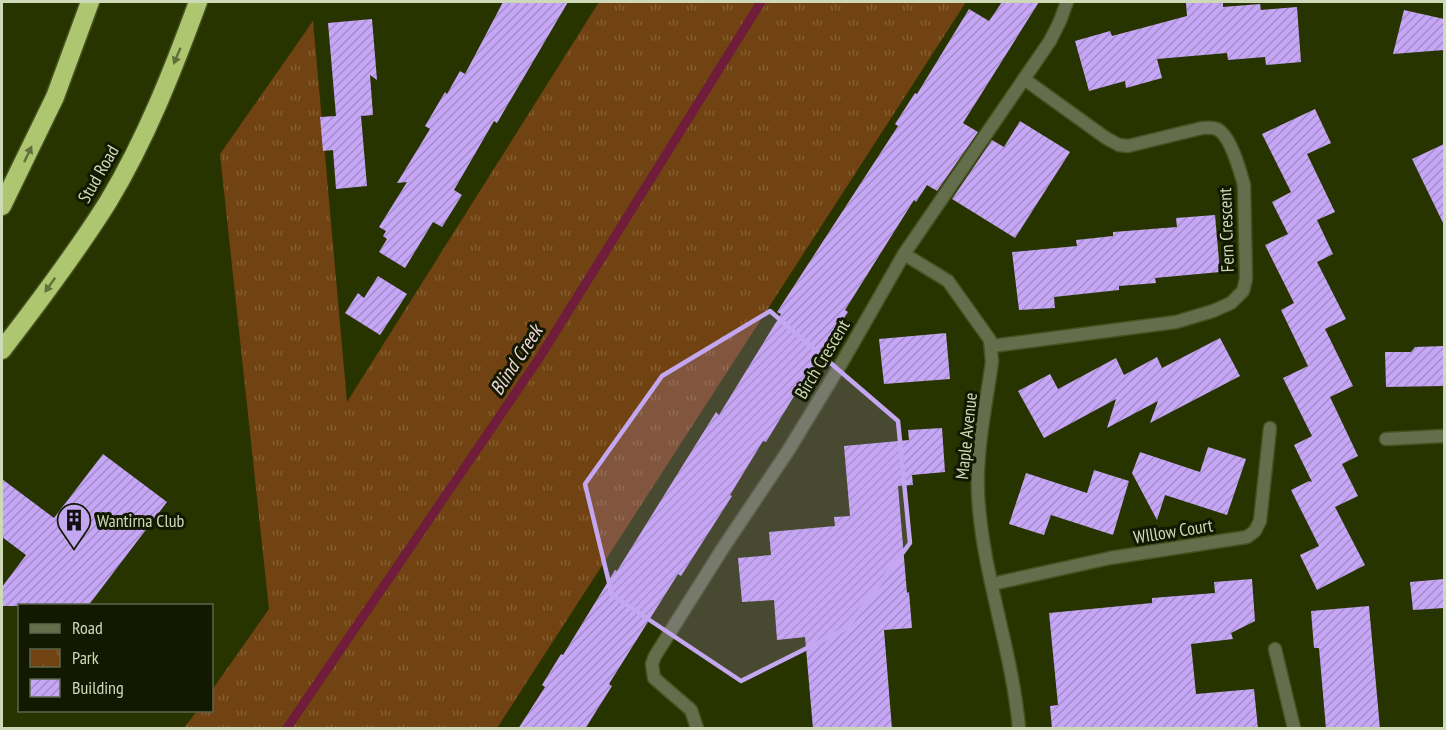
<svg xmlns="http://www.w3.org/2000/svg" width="1446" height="730" viewBox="0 0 1446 730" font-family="'PT Sans Narrow',sans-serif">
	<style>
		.park { fill: url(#park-tufts) }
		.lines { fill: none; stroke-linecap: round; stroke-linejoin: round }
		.stream { stroke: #6f1d3b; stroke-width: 9 }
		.building { fill: url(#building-hatch) }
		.lane-casing { stroke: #465221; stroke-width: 15 }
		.street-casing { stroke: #465221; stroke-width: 15 }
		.highway-casing { stroke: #465221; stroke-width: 21 }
		.lane { stroke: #646e4c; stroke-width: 12 }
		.street { stroke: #646e4c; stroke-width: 12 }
		.highway { stroke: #adc66f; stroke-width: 18 }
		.oneway { fill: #607038 }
		.marked { fill: #c4a7f1; fill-opacity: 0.2; stroke: #c4a7f1; stroke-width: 4.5; stroke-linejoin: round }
		.labels { text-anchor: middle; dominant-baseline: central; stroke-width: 6; stroke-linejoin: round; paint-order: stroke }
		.street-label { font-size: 18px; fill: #ced9b8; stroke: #131901 }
		.poi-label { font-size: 18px; fill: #ced9b8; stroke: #131901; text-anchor: start }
		.water-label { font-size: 20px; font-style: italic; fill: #efd5db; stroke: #131901 }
	</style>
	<defs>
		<pattern id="park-tufts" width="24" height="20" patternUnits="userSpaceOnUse" patternTransform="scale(1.5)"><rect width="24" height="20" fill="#724312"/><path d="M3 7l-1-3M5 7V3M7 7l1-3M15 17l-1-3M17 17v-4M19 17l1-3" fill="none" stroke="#855e32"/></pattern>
		<pattern id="building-hatch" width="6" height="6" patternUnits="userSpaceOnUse" patternTransform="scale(1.5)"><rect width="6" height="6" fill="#c6a6f6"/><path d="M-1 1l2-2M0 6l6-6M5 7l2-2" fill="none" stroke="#a48dc6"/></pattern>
	</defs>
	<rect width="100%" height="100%" fill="#283400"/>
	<polygon class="park" points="599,2 966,2 497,728 184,728 197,711 212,710 212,690 269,609 220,154 313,21 347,402"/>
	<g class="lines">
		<polyline class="stream" points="287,728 538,360 761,2"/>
	</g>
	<g class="building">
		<polygon points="503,2 568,2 497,123 494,121 454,190 462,195 442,227 433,222 405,268 379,252 387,239 383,236 386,231 379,227 407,182 397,183 430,129 425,126 445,92 447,94 460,71 465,74"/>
		<polygon points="1002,2 1039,2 963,123 978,132 937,191 927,185 916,202 914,200 845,310 848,312 820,357 821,358 801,389 799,388 766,442 763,441 730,495 732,496 681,576 678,574 609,684 612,686 585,729 518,729 545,687 542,685 561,654 563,655 615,570 617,571 716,412 719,415 781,314 777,312 898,126 895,124 915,93 917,94 969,9 989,21"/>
		<polygon points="1203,2 1223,2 1223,7 1260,4 1261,10 1297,7 1301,62 1266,65 1265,57 1228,60 1227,53 1157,59 1162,78 1126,88 1125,81 1089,91 1075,41 1110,31 1112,36 1187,16 1186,3"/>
		<polygon points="1404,10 1444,19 1444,50 1393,54"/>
		<polygon points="372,19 377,80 370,75 373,115 361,116 367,186 336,189 333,150 323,151 320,117 336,116 328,23"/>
		<polygon points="1315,109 1331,143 1307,154 1335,212 1317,220 1333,254 1317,262 1346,319 1325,329 1353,386 1330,397 1358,456 1342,464 1358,496 1335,507 1365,565 1317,590 1300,555 1319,546 1291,490 1309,481 1312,482 1294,445 1312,436 1283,378 1308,366 1281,310 1294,303 1265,245 1288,234 1272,202 1291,192 1262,134"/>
		<polygon points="1020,121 1070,152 1015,238 952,199 992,140 1004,147"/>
		<polygon points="1444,144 1444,225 1412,159"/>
		<polygon points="1215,215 1220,272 1155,278 1156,283 1119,286 1119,290 1054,297 1055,308 1019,310 1012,252 1077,246 1076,240 1113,236 1113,232 1177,227 1176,218"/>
		<polygon points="378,276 407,294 380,335 345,313 358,293 364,298"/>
		<polygon points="946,333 950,379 884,384 879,339"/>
		<polygon points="1220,338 1240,376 1150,423 1158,401 1107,428 1116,399 1044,438 1018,391 1050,374 1058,389 1116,358 1124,375 1157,357 1162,368"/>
		<polygon points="1444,346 1444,386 1386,387 1385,352 1411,352 1415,347"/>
		<polygon points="942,428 945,472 912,475 913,485 898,486 907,593 909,592 912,628 884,630 892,729 813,729 805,637 777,640 774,600 742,602 738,558 771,555 769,532 835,526 834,517 850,516 844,446 909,440 908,430"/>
		<polygon points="1208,447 1246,459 1227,515 1165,495 1157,520 1132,473 1140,452 1200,472"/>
		<polygon points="103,454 167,502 88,606 2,606 2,587 26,555 2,537 2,479 54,518"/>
		<polygon points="1094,470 1129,481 1113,535 1051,515 1044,535 1009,524 1026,473 1087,493"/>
		<polygon points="1252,579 1255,621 1231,633 1233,639 1191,644 1196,694 1254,689 1258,729 1052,729 1050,706 1058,705 1049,613 1152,603 1152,598 1215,593 1214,582"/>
		<polygon points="1444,579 1444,608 1413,610 1410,582"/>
		<polygon points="1369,606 1380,729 1326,729 1319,648 1314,648 1311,611"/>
	</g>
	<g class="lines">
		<defs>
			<g id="lane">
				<path d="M904 254 948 281 990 340 992 362C986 405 976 450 978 494 982 573 1012 649 1019 728"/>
				<path d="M992 346 1176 322 1213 311 1231 303 1243 291 1246 279 1244 185C1240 171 1231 136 1217 129 1212 127 1207 128 1202 128L1128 146 1119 145 1106 138 1024 79"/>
				<polyline points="992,584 1110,558 1247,537 1255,531 1260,521 1270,428"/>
				<polyline points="1275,649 1294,728"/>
				<polyline points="697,728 691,710 654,678 652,664 655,656 723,548 788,451 844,359 904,254 1050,41 1060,21 1067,2"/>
			</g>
			<polyline id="street" points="1386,439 1444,436"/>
			<g id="highway">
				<polyline points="2,206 55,97 90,2"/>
				<path d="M2 350C39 302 76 253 108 202 146 139 173 70 198 2"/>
			</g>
		</defs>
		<use href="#lane" class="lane-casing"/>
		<use href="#street" class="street-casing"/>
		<use href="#highway" class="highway-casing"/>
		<use href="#lane" class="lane"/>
		<use href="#street" class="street"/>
		<use href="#highway" class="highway"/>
	</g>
	<defs><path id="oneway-solid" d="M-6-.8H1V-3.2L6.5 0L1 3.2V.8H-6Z" transform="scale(1.5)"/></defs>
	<g class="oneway">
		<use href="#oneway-solid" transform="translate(177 56) rotate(113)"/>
		<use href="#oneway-solid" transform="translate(28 154) rotate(-65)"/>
		<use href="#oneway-solid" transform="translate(50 285) rotate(125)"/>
	</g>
	<path class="marked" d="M770 311 898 421 910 543 847 628 741 681 612 595 585 484 662 376Z"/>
	<defs>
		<symbol id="building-pin" viewBox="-11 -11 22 30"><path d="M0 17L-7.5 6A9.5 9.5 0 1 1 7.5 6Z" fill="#c4a7f1" stroke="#131901"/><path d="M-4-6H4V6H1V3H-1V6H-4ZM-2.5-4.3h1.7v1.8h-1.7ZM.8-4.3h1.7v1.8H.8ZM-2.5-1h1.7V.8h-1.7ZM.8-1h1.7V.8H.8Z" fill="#111"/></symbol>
	</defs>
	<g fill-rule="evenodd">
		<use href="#building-pin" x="55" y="501" width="38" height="52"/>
	</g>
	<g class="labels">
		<g class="street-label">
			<text transform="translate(98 174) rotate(-60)">Stud Road</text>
			<text transform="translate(1226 230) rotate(-92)">Fern Crescent</text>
			<text transform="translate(822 359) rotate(-59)">Birch Crescent</text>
			<text transform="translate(966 436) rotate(-84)">Maple Avenue</text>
			<text transform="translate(1173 531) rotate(-9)">WIllow Court</text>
		</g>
		<g class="poi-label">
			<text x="97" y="520">Wantirna Club</text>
		</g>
		<g class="water-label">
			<text transform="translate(516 360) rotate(-57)">Blind Creek</text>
		</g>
	</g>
	<rect width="1446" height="730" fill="none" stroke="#ced9b8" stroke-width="6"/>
	<rect x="18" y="604" width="195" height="108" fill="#131901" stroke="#5e664a" stroke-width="1.5"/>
	<rect x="30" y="624" width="30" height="9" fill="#646e4c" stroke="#5e664a" stroke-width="1.5"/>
	<text x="72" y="634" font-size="18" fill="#ced9b8">Road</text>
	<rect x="30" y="649" width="30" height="18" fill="url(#park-tufts)" stroke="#5e664a" stroke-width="1.5"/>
	<text x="72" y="664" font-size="18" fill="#ced9b8">Park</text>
	<rect x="30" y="679" width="30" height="18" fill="url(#building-hatch)" stroke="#5e664a" stroke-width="1.5"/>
	<text x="72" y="694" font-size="18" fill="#ced9b8">Building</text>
</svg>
